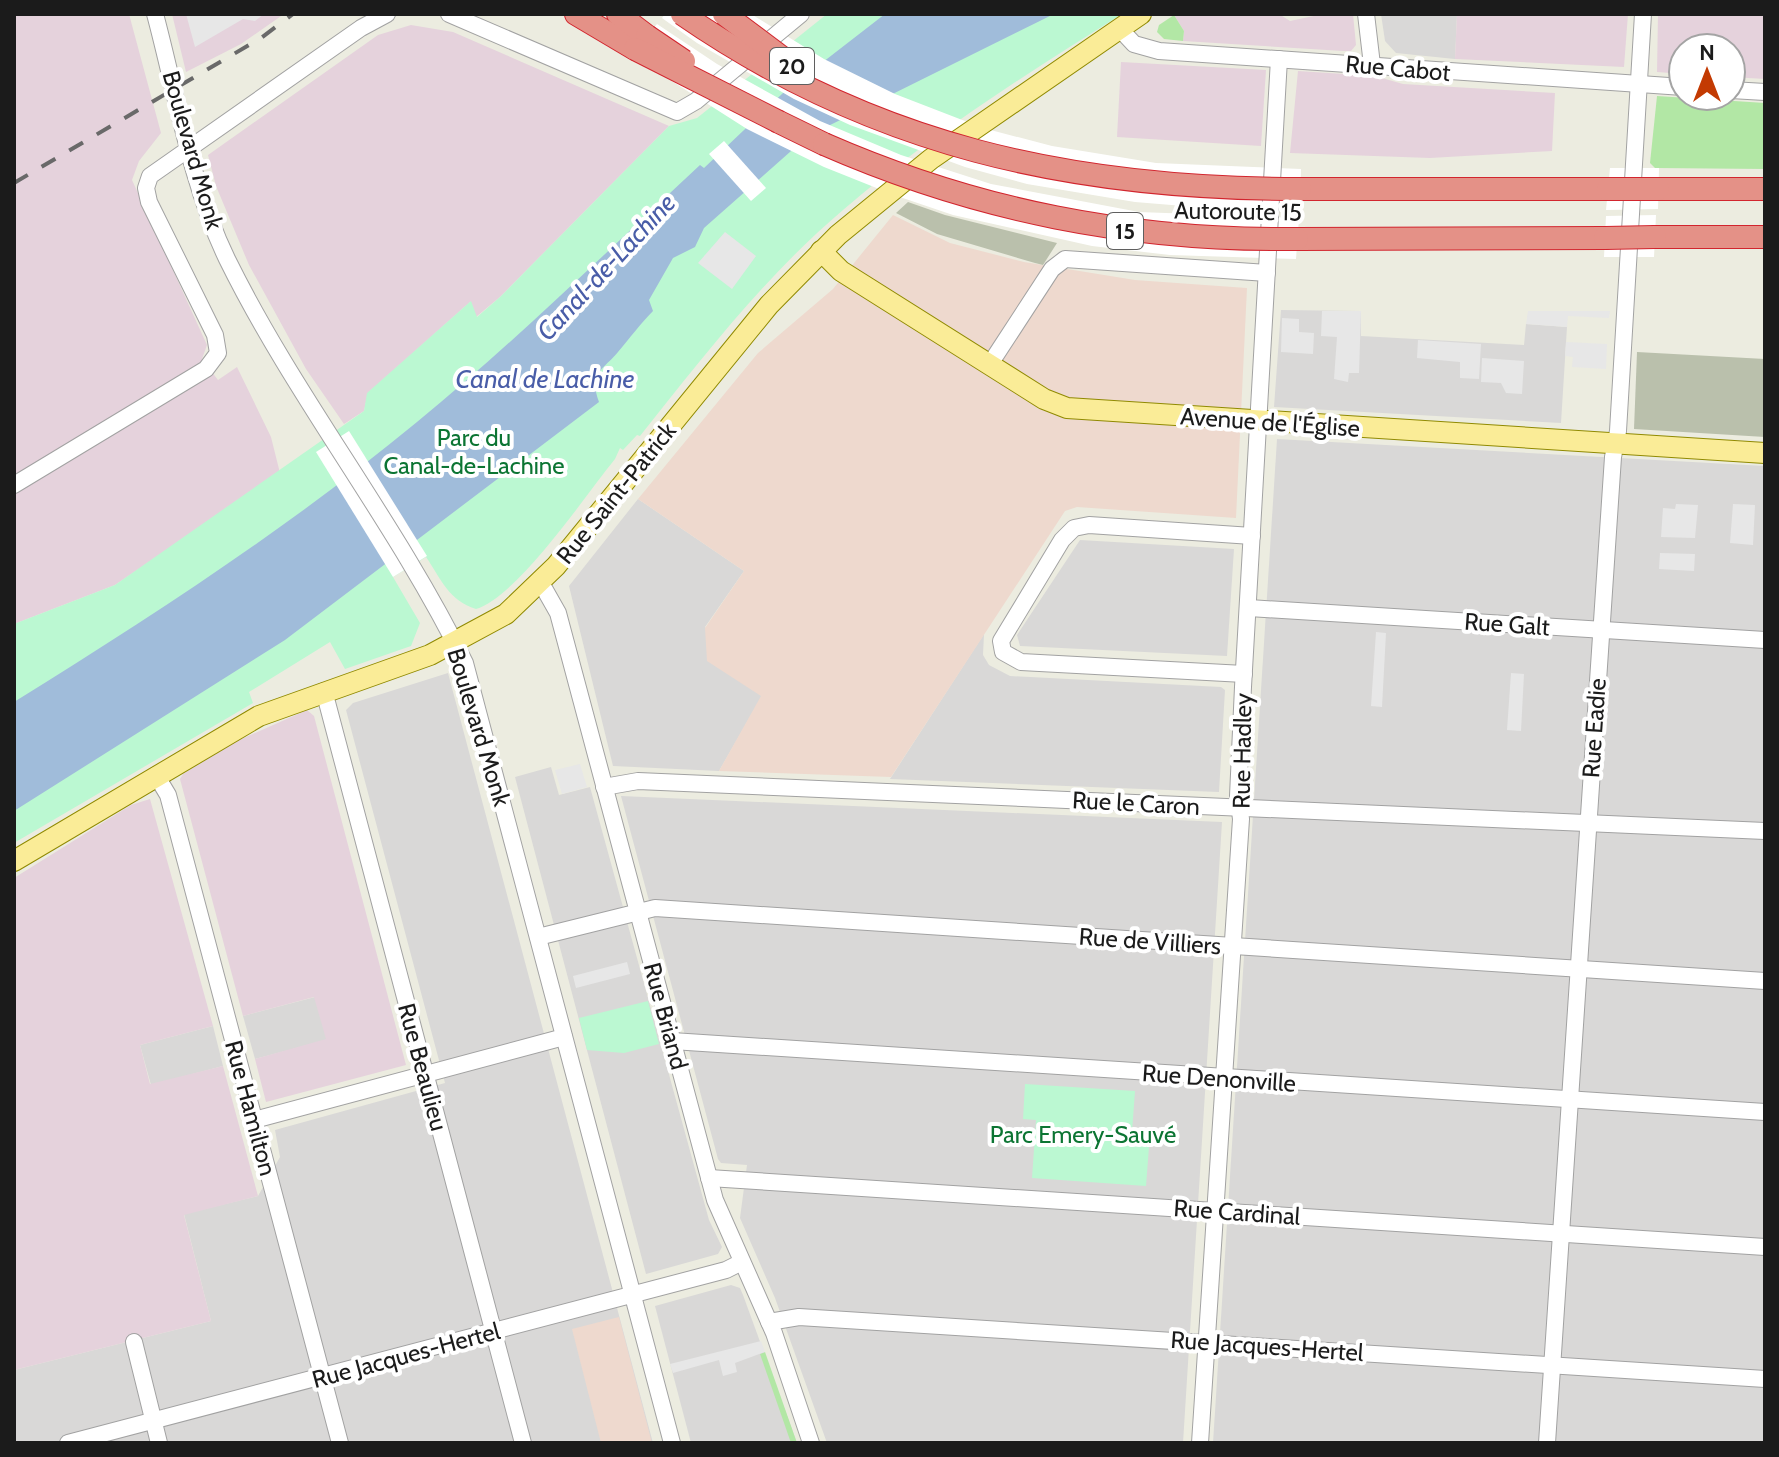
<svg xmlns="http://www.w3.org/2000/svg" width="1779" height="1457" viewBox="0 0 1779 1457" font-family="Cabin,sans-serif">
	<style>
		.residential { fill: #d9d8d7 }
		.commercial { fill: #eed9ce }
		.industrial { fill: #e5d2dc }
		.construction { fill: #bac0ac }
		.grass { fill: #b2e7a5 }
		.park { fill: #bbf8d2 }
		.parking { fill: #e7e7e7 }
		.water { fill: #a0bcda }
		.pier { fill: #fff }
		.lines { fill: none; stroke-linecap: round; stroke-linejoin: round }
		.minor-casing { stroke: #a2a2a2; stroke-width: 18 }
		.major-casing { stroke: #908a02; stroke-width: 22 }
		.highway-casing { stroke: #d2252e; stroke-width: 24 }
		.minor { stroke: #fff; stroke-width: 16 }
		.major { stroke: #faec97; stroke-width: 20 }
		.highway { stroke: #e49187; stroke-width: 22 }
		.rail { stroke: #696969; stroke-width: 4; stroke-dasharray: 16 16; stroke-linecap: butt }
		.highway-bridge-casing { stroke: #d2252e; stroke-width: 24; stroke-linecap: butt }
		.highway-bridge { stroke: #e49187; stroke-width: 22 }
		.labels { text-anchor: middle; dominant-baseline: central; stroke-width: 8; stroke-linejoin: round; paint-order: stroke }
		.shield { fill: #fff; stroke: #5f5f5f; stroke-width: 2 }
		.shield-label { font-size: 22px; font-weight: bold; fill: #1b1b1b }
		.street-label { font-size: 24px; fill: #1b1b1b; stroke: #fff }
		.park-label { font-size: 24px; fill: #0c7533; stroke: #fff }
		.water-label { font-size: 26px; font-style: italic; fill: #495da8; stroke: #fff }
	</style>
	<rect width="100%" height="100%" fill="#ecece0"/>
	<g class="residential">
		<polygon points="1381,14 1457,14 1455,59 1396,53 1385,41"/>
		<polygon points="1281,310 1361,311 1361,336 1524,345 1526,324 1567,327 1561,423 1274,407"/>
		<polygon points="1277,439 1765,466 1765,1443 1213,1443"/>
		<polygon points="638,499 744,571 705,627 762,696 719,771 613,766 569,586"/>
		<polygon points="1080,540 1234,549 1227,656 1020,646 1017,635"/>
		<polygon points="984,634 983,655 989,665 1010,676 1221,687 1225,690 1219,792 890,779"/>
		<polygon points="448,673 653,1443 14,1443 14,1370 211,1321 184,1214 258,1196 280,1157 275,1130 445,1083 346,710 353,703"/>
		<polygon points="551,767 559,795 590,787 709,1220 722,1247 718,1254 646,1274 515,777"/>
		<polygon points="621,796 1222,822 1183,1443 827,1443 775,1298 740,1218 747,1165 721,1163 718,1159"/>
		<polygon points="315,997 327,1040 255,1059 243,1016"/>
		<polygon points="213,1026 223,1066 151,1085 140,1045"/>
		<polygon points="731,1285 740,1288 743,1295 797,1443 691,1443 655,1306"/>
	</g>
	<g class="commercial">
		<polygon points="893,215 950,243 1024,262 1135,280 1247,288 1236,518 1077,507 1065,511 891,777 719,771 761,696 707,661 705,628 744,571 638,499 758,353 833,289"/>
		<polygon points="619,1317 652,1443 601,1443 572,1329"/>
	</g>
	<g class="industrial">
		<polygon points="14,14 129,14 161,133 139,161 132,180 207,345 202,359 218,380 237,367 271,437 280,473 115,585 14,624"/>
		<polygon points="172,14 284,14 241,44 186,72"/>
		<polygon points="1279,14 1290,21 1323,14 1353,14 1356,45 1351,51 1343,51 1183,41 1184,31 1174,15"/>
		<polygon points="1457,14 1628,14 1624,67 1455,59"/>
		<polygon points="1658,14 1765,14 1765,79 1731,77 1731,48 1683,48 1683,74 1657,72"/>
		<polygon points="411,25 453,32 669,126 500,297 476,317 470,302 368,393 364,411 344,424 306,369 249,265 216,186 208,155 378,35"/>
		<polygon points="1121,62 1266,70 1261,146 1117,137"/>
		<polygon points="1298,71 1375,76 1403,84 1555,93 1552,151 1430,158 1290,153"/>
		<polygon points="307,710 314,716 406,1065 266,1102 255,1059 326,1039 314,997 243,1016 180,779 183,774 237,741"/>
		<polygon points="150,799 213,1026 140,1045 150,1084 223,1066 258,1196 184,1215 211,1321 14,1370 14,878 131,805"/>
	</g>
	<g class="construction">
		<polygon points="908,202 945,215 1057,243 1043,265 1035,263 937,234 896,213"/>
		<polygon points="1637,352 1765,359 1765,437 1634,429"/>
	</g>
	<g class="grass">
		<polygon points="1174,15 1184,31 1183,41 1164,39 1157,32 1159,25"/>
		<polygon points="1657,96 1765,103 1765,169 1655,168 1650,163"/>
		<polygon points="765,1352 797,1443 791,1443 760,1354"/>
	</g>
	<g class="park">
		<path d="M827 14H1122C1026 74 929 136 843 210 765 276 703 357 640 436L637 435 623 450 620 448 615 459C584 497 519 595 476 609 449 601 441 579 426 557L393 577 420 623 411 646 345 669 330 642 249 692 253 703 14 843V624L115 585 364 411 367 393 471 301 477 317 500 297 669 126 697 118Z"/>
		<polygon points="648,1001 659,1044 624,1053 587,1050 579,1018"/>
		<polygon points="1025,1084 1135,1091 1132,1132 1150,1134 1146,1186 1032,1178 1036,1120 1023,1119"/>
	</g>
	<g class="parking">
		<polygon points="186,14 264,14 255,21 243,19 195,47"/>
		<polygon points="725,232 756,256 732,289 698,263"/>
		<polygon points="1322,311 1361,311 1359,373 1349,373 1348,382 1334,379 1337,337 1321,336"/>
		<polygon points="1528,311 1610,311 1609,318 1568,316 1567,327 1526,324"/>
		<polygon points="1282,318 1299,319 1299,332 1314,333 1313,354 1281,352"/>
		<polygon points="1418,340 1481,344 1479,379 1460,378 1460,362 1417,358"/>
		<polygon points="1566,342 1607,344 1606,369 1572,367 1573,357 1565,356"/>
		<polygon points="1482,358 1524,361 1522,394 1506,393 1501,383 1481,382"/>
		<polygon points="1676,504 1698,505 1695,538 1661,537 1663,508 1675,509"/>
		<polygon points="1733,504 1755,505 1753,545 1730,543"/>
		<polygon points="1660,553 1695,554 1694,571 1659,569"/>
		<polygon points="1376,632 1386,633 1382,707 1371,706"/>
		<polygon points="1511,673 1524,674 1521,731 1507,730"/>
		<polygon points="580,764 587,787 562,794 555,770"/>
		<polygon points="627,962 630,974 576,988 573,976"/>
		<polygon points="761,1341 765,1352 735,1363 737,1372 723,1376 719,1360 673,1373 670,1364"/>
	</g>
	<path class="water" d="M885 14H1054L808 136 704 228 695 247 673 258 649 300 653 311C640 324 630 338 618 352 603 370 588 373 599 402L285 640 14 811V702C153 616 291 526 417 422 516 341 606 252 700 165L704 168 783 93Z"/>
	<g class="pier">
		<polygon points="665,14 751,14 824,59 895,94 983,128 1052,146 1156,163 1301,169 1300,208 1208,208 1135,202 1027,184 965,167 850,125 794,99 697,43 662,18"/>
		<polygon points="657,24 717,64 820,121 901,155 991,184 1139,212 1299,218 1296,259 1170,255 1092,246 953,215 894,195 824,167 747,129 631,55"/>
		<polygon points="724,141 766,188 751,201 709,154"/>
		<polygon points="1610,168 1659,168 1658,209 1606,210"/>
		<polygon points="1656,215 1654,257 1604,257 1606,216"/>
		<polygon points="349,431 427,556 393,577 316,452"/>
	</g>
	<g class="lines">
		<defs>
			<g id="minor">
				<path d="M155 14C177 96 190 182 227 259 296 399 396 522 465 663L672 1443"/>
				<polyline points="449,14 677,112 696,101 801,14"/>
				<polyline points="1366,14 1372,65"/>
				<polyline points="1120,29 1134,44 1159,51 1683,87"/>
				<polyline points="1731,90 1765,92"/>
				<polyline points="990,364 1052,269 1065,259 1267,273"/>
				<polyline points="14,485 206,369 218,353 215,335 149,202 146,188 150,176 361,28 387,14"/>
				<polyline points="541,583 558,613 715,1200 774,1333 811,1443"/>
				<polyline points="1249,608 1765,640"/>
				<polyline points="1244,674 1021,662 1003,652 1001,641 1062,540 1074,528 1089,525 1252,536"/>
				<polyline points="324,691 523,1443"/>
				<polyline points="156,775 168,795 340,1443"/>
				<polyline points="604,787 638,781 1765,831"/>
				<polyline points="538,937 655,908 1765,981"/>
				<polyline points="672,1041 1765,1112"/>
				<polyline points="254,1120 564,1037"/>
				<polyline points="709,1178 1765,1247"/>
				<polyline points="769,1322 799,1317 1765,1379"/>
				<polyline points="134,1342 159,1443"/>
				<polyline points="68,1443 726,1270 742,1262"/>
				<polyline points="1200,1443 1241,819 1238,796 1243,687 1279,59"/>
				<polyline points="1547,1443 1613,457 1618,431 1643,14"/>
			</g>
			<g id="major">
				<polyline points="821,251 841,271 1044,399 1067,408 1765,453"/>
				<polyline points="14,861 259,716 430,655 506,614 556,566 769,305 838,235 931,159 1141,14"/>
			</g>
			<g id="highway">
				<polyline points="576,14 635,49"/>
				<polyline points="618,14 647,36"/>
				<polyline points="779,122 824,144"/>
				<polyline points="1300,189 1608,189"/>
				<polyline points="1658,189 1765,189"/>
				<polyline points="1655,237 1765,237"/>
				<polyline points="1297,239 1605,238"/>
			</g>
		</defs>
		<use href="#minor" class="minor-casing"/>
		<use href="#major" class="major-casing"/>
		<use href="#highway" class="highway-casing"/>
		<use href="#minor" class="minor"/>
		<use href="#major" class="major"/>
		<use href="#highway" class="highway"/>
		<polyline class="rail" points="14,183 261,38 293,14"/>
		<defs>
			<g id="highway-bridge">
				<path d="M682 14C873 146 1071 189 1300 189"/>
				<polyline points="724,14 800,71"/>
				<polyline points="647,36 684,61"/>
				<polyline points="635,49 779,122"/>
				<path d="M824 144C977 211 1131 241 1297 239"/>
				<polyline points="1608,189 1658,189"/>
				<polyline points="1605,238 1655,237"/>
			</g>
		</defs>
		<use href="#highway-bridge" class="highway-bridge-casing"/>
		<use href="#highway-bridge" class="highway-bridge"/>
	</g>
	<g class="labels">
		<g class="shield">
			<rect x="770" y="48" width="44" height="36" rx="6"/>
			<rect x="1107" y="213" width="36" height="36" rx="6"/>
		</g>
		<g class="shield-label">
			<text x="792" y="66">20</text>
			<text x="1125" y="231">15</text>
		</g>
		<g class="street-label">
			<text transform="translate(1398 68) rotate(5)">Rue Cabot</text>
			<text transform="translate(193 150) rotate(74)">Boulevard Monk</text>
			<text transform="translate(1238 211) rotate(1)">Autoroute 15</text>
			<text transform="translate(1270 422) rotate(4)">Avenue de l'Église</text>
			<text transform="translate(616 493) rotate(-51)">Rue Saint-Patrick</text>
			<text transform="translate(1507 624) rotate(4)">Rue Galt</text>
			<text transform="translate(479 727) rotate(73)">Boulevard Monk</text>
			<text transform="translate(1594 728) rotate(-86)">Rue Eadie</text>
			<text transform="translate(1242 751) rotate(-89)">Rue Hadley</text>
			<text transform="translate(1136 803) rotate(3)">Rue le Caron</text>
			<text transform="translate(1150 941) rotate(4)">Rue de Villiers</text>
			<text transform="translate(666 1016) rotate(75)">Rue Briand</text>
			<text transform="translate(423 1067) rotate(75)">Rue Beaulieu</text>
			<text transform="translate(1219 1078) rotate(4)">Rue Denonville</text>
			<text transform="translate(251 1108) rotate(75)">Rue Hamilton</text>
			<text transform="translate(1237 1212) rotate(4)">Rue Cardinal</text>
			<text transform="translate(1267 1346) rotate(4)">Rue Jacques-Hertel</text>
			<text transform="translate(406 1355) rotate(-15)">Rue Jacques-Hertel</text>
		</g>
		<g class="park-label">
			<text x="474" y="437">Parc du<tspan x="474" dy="28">Canal-de-Lachine</tspan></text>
			<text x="1083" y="1134">Parc Emery-Sauvé</text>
		</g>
		<g class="water-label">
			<text transform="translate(606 267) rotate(-47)">Canal-de-Lachine</text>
			<text x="545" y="379">Canal de Lachine</text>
		</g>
	</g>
	<rect width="1779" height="1457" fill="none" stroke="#1b1b1b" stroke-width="32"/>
	<g transform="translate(1707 72)"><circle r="38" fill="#ffffff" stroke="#a4a4a4" stroke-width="2"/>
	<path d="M0-6L14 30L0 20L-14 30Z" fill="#c33a02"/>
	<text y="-12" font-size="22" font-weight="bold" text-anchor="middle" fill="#1b1b1b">N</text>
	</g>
</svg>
